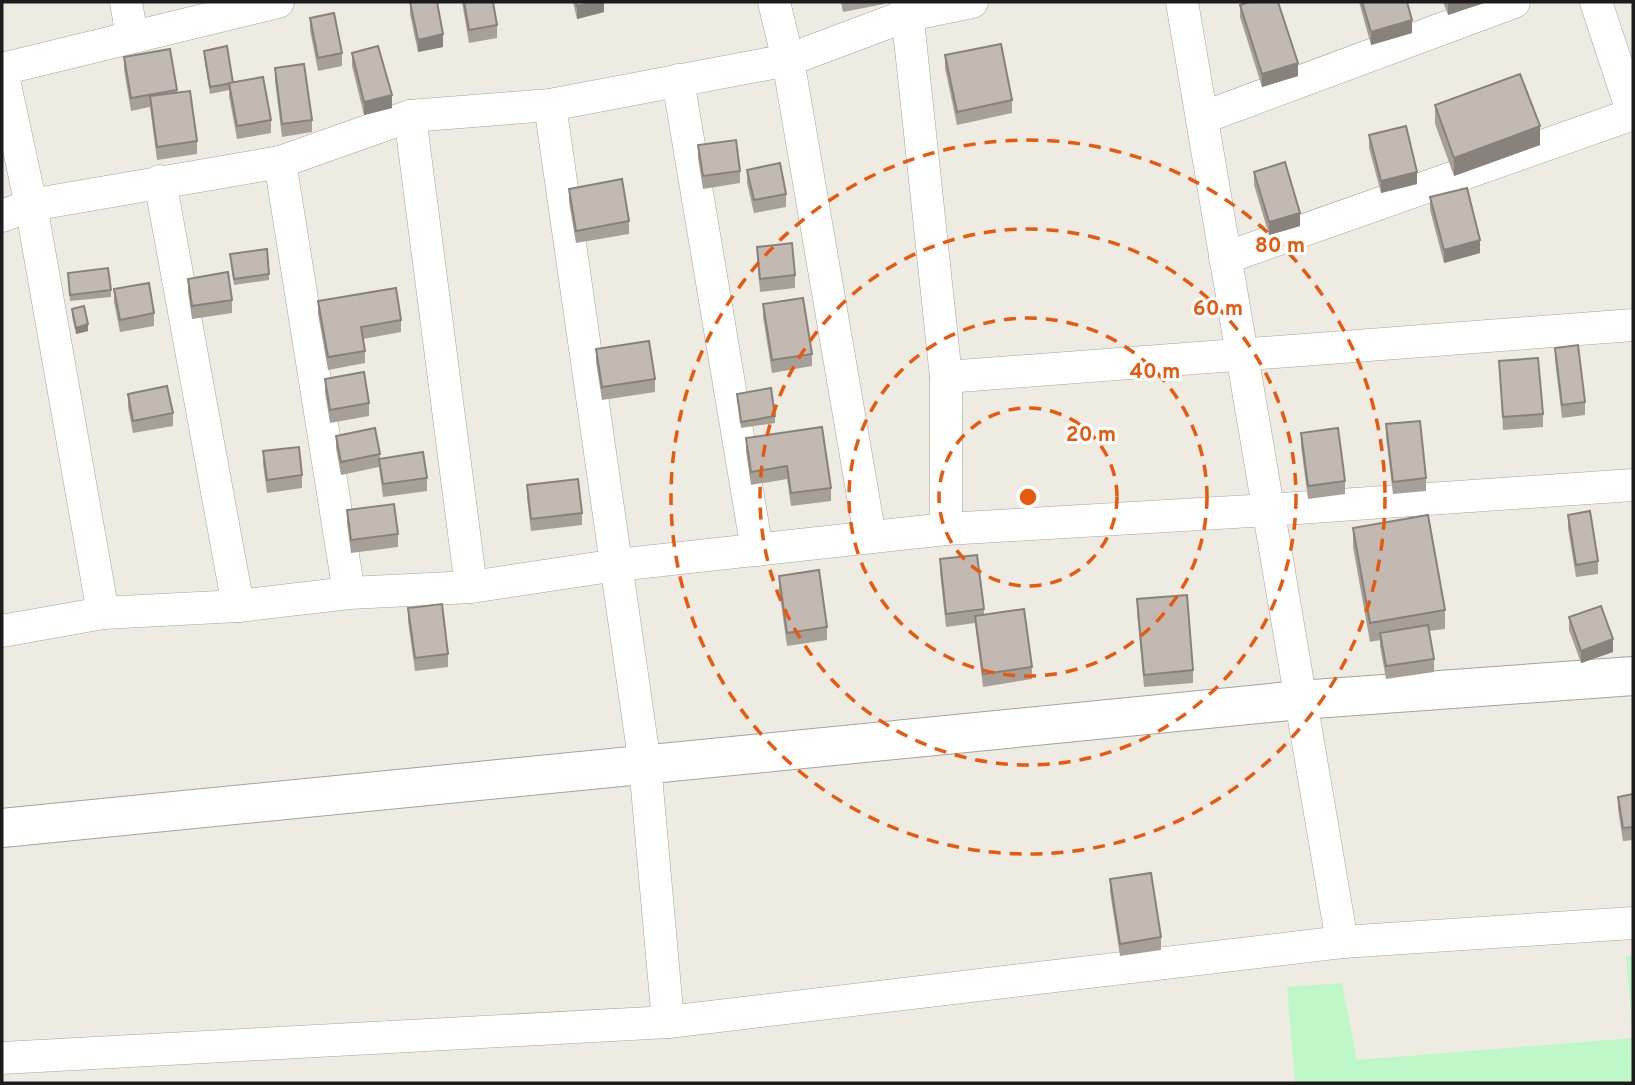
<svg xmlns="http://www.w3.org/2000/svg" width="1635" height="1085" viewBox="0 0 1635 1085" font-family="Overpass,sans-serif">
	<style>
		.park { fill: #bff8c8 }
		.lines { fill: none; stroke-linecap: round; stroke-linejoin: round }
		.minor-casing { stroke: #a3a3a3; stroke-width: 33 }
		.tertiary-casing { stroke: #a3a3a3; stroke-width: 40 }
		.minor { stroke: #fff; stroke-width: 32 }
		.tertiary { stroke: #fff; stroke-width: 38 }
		.wall { fill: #a7a099 }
		.shaded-wall { fill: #88827d }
		.building { fill: #c2bab2; stroke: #88827d; stroke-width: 2 }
		.ring { fill: none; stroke: #e8590c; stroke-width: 3.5; stroke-dasharray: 12 9 }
		.centre { fill: #e8590c; stroke: #fff; stroke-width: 3.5 }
		.ring-label { font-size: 21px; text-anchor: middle; font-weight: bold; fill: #e8590c; stroke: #fff; stroke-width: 6; stroke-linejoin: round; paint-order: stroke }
	</style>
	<rect width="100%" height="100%" fill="#eeebe2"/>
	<polygon class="park" points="1633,955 1633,1083 1295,1083 1287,987 1342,983 1357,1060 1633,1038 1626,956"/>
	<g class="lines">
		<defs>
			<g id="minor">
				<polyline points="126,2 132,37"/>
				<polyline points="774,2 788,60 870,537"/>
				<polyline points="906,2 946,377 946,529"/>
				<polyline points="1182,2 1342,942"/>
				<polyline points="2,69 278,2"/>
				<polyline points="2,71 31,205 103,613"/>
				<polyline points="678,80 757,550"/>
				<polyline points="550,105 645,765 668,1022"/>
				<polyline points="410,116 471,587"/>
				<polyline points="1202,118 1514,2"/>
				<polyline points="280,162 349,593"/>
				<polyline points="160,181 238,606"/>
				<polyline points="2,216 31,205 280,162 410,116 550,105 788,60 908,15 972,2"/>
				<polyline points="1225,258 1633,114 1596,2"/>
				<polyline points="946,377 1633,325"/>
				<polyline points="2,631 103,613 238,606 349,593 471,587 617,565 946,529 1268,510 1633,485"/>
				<polyline points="2,1058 668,1022 1342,942 1633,923"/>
			</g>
			<polyline id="tertiary" points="2,828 1300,700 1633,676"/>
		</defs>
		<use href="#minor" class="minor-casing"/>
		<use href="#tertiary" class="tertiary-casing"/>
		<use href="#minor" class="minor"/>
		<use href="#tertiary" class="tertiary"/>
	</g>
	<g class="wall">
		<polygon points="410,2 443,47 418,52 410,14"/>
		<polygon points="462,2 493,2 497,25 497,38 469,43"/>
		<polygon points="573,2 604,2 604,12 577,19"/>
		<polygon points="841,2 884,2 884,4 843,12"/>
		<polygon points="1359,2 1407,2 1412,33 1371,45"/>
		<polygon points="1443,2 1487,2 1448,15"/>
		<polygon points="1240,5 1298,76 1262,87 1240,17"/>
		<polygon points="310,18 342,53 342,66 318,71 310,30"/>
		<polygon points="204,51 233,83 271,120 271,133 237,139 229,96 229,90 210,94 204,57"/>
		<polygon points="352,53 392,108 364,115 352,66"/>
		<polygon points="945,55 1012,100 1012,113 957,125 945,68"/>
		<polygon points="124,57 177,90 177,93 197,141 197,154 157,160 150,107 131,111 124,70"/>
		<polygon points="275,68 312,120 312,132 282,137 275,81"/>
		<polygon points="1435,105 1540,145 1454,176 1435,124"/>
		<polygon points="1369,135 1417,184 1381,193 1369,148"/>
		<polygon points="698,145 740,171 740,183 703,189 698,158"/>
		<polygon points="747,170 786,194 786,207 754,213 747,183"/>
		<polygon points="1254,172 1300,226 1269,235 1254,185"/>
		<polygon points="569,189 629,221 629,234 576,243 569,202"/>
		<polygon points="1430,197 1480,253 1444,263 1430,210"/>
		<polygon points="757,247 795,275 795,288 760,292 757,260"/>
		<polygon points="230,254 269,274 269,280 234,285"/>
		<polygon points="68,273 111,290 111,297 70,301"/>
		<polygon points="188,279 232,300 232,313 192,319 188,292"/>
		<polygon points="114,289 154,313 154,326 120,332 114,302"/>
		<polygon points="318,301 401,320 401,332 363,339 365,351 365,363 328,370 318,314"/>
		<polygon points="763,304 812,354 812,366 772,373 763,317"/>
		<polygon points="72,309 88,331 76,334 72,316"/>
		<polygon points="1555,348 1585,402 1585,415 1562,418 1555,360"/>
		<polygon points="596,349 655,379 655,392 602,400 596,362"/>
		<polygon points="1499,361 1543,414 1543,427 1503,430"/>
		<polygon points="325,379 369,403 369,416 330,423 325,392"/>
		<polygon points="128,394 173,413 173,426 133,433 128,407"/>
		<polygon points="737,394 775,416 775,423 741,428"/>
		<polygon points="1386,424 1426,478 1426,491 1393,494 1386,437"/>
		<polygon points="1301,433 1345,481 1345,494 1308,499 1301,446"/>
		<polygon points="336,436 380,454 380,458 427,478 427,491 383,497 379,467 341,475 336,448"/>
		<polygon points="746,438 831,488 831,501 791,506 787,479 751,485 746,451"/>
		<polygon points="263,451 302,475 302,488 267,493 263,464"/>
		<polygon points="527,485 582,513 582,525 531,531 527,498"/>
		<polygon points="347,510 398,534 398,547 351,553 347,523"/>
		<polygon points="1568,515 1598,561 1598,574 1576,577 1568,528"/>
		<polygon points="1353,528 1445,610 1445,629 1429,631 1434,659 1434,672 1386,679 1380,646 1380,640 1370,642 1353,547"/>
		<polygon points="940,559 984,609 984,615 1032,667 1032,679 983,687 975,623 946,627 940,572"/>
		<polygon points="779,576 827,627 827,640 787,646 779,589"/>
		<polygon points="1137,599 1193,670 1193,683 1144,687 1137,612"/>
		<polygon points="408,608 448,654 448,667 415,671 408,621"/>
		<polygon points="1569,617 1613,652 1581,663 1569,630"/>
		<polygon points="1633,794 1633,840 1623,841 1618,809 1618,797"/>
		<polygon points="1110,879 1161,937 1161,950 1120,956 1110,892"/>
	</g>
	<g class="shaded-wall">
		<polygon points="594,2 604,2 604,12 577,19 577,6"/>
		<polygon points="1448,2 1487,2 1448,15"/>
		<polygon points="1412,20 1412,33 1371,45 1371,32"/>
		<polygon points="443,34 443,47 418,52 418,40"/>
		<polygon points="1298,63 1298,76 1262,87 1262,74"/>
		<polygon points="392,95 392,108 364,115 364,102"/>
		<polygon points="1540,126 1540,145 1454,176 1454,158"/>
		<polygon points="1417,172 1417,184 1381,193 1381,181"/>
		<polygon points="1300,213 1300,226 1269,235 1269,222"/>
		<polygon points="1480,240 1480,253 1444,263 1444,250"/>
		<polygon points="88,324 88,331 76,334 76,328"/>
		<polygon points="1613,639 1613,652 1581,663 1581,651"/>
	</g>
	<g class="building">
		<polygon points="410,2 437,2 443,34 418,40"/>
		<polygon points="464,2 493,2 497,25 469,30"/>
		<polygon points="576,2 594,2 577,6"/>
		<polygon points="1249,2 1278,2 1298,63 1262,74 1240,5"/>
		<polygon points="1362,2 1407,2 1412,20 1371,32"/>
		<polygon points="334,13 342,53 318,58 310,18"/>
		<polygon points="1001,44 1012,100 957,112 945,55"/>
		<polygon points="227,46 233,83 210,87 204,51"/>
		<polygon points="378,46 392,95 364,102 352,53"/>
		<polygon points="170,49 177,90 131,98 124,57"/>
		<polygon points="304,64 312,120 282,124 275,68"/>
		<polygon points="1520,74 1540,126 1454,158 1435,105"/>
		<polygon points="263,77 271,120 237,126 229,83"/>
		<polygon points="190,91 197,141 157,147 150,96"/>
		<polygon points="1406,126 1417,172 1381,181 1369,135"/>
		<polygon points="736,140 740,171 703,176 698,145"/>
		<polygon points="1285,162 1300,213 1269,222 1254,172"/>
		<polygon points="780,163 786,194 754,200 747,170"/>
		<polygon points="622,179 629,221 576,231 569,189"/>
		<polygon points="1467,188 1480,240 1444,250 1430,197"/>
		<polygon points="792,243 795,275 760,279 757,247"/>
		<polygon points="267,249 269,274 234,279 230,254"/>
		<polygon points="108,268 111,290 70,295 68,273"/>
		<polygon points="228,272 232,300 192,306 188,279"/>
		<polygon points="149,283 154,313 120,320 114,289"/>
		<polygon points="396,288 401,320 361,327 365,351 328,357 318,301"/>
		<polygon points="803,298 812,354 772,360 763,304"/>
		<polygon points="84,306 88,324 76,328 72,309"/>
		<polygon points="649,341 655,379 602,387 596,349"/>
		<polygon points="1578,345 1585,402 1562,405 1555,348"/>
		<polygon points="1538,358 1543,414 1503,417 1499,361"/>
		<polygon points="364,372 369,403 330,410 325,379"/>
		<polygon points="167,386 173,413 133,421 128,394"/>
		<polygon points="771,388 775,416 741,422 737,394"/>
		<polygon points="1420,421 1426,478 1393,482 1386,424"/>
		<polygon points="822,427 831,488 791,493 787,466 751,472 746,438"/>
		<polygon points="375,428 380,454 341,462 336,436"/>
		<polygon points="1338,428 1345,481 1308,486 1301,433"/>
		<polygon points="299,447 302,475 267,480 263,451"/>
		<polygon points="423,452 427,478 383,484 379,459"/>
		<polygon points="578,479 582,513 531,519 527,485"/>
		<polygon points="394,504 398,534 351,540 347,510"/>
		<polygon points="1590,511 1598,561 1576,565 1568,515"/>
		<polygon points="1428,515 1445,610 1370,623 1353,528"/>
		<polygon points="977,555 984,609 946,614 940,559"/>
		<polygon points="819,570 827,627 787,633 779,576"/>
		<polygon points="1187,595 1193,670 1144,675 1137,599"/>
		<polygon points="442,604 448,654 415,658 408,608"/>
		<polygon points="1601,606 1613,639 1581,651 1569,617"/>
		<polygon points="1024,609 1032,667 983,674 975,616"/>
		<polygon points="1428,625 1434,659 1386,666 1380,633"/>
		<polygon points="1633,794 1633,827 1623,828 1618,797"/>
		<polygon points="1151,873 1161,937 1120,944 1110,879"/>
	</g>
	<g class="ring">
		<circle cx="1028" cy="497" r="89"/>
		<circle cx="1028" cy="497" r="179"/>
		<circle cx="1028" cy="497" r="268"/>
		<circle cx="1028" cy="497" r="357"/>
	</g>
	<circle cx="1028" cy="497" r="10" class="centre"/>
	<g class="ring-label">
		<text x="1280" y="252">80 m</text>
		<text x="1218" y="315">60 m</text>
		<text x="1155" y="378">40 m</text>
		<text x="1091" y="441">20 m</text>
	</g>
	<rect width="1635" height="1085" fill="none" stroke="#1c1c1c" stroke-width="7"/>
</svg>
